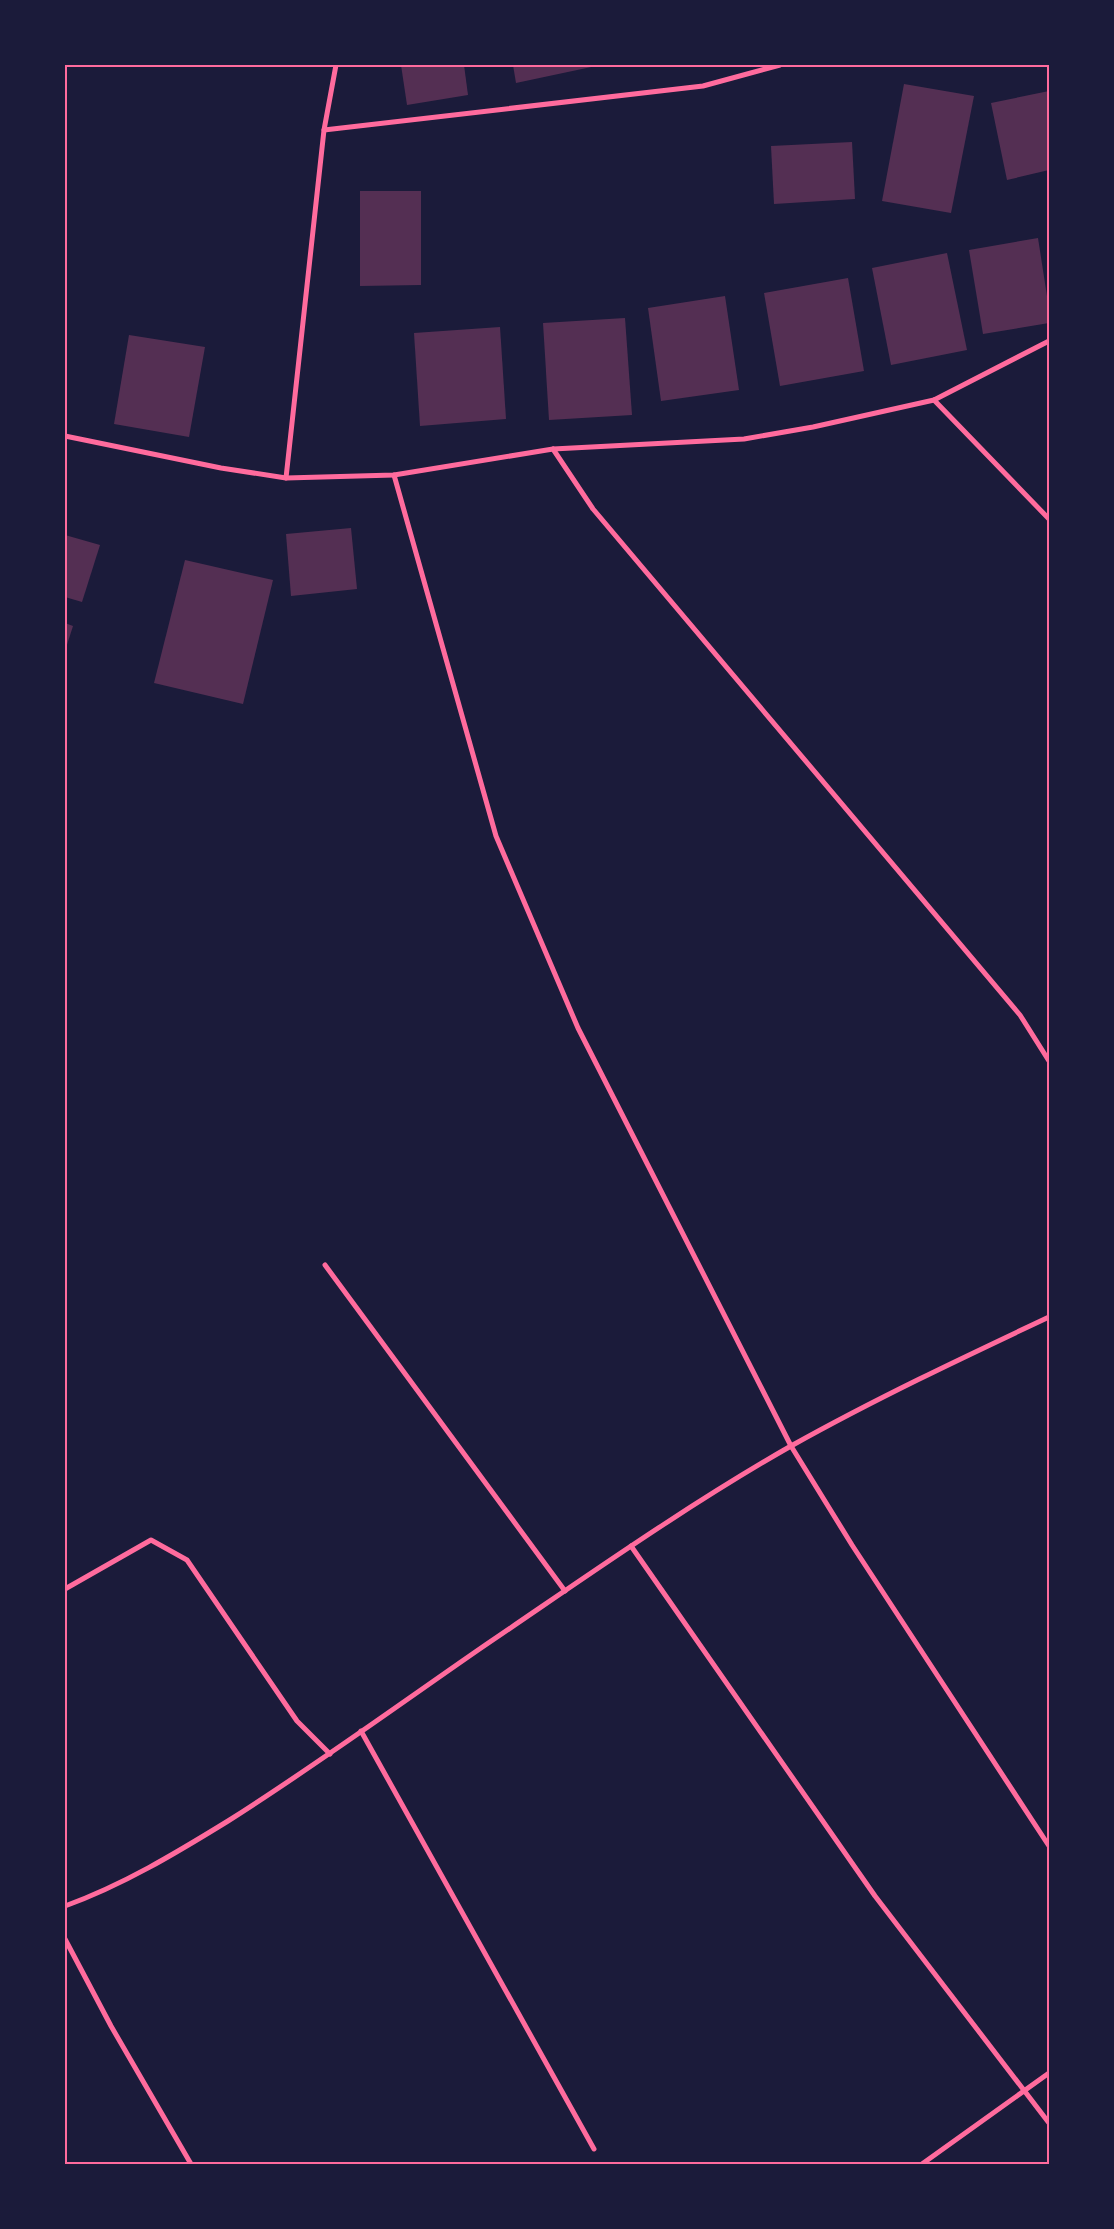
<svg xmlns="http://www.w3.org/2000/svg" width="1114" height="2229" viewBox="0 0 1114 2229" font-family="'Source Sans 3',sans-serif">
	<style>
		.building { fill: #542f53 }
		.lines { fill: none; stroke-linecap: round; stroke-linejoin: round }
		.minor { stroke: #ff6b9d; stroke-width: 5 }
		.neatline { fill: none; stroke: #ff6b9d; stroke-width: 2 }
	</style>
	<rect width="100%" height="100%" fill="#1b1b3a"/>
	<g class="building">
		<polygon points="401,65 464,65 468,95 407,105"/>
		<polygon points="513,65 596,65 596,66 516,83"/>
		<polygon points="904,84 974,96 951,213 882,201"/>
		<polygon points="1049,91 1049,170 1007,180 991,103"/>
		<polygon points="852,142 855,199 774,204 771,146"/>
		<polygon points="360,191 421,191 421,285 360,286"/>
		<polygon points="1038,238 1049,309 1049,323 983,334 969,250"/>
		<polygon points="947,253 967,350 891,365 872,268"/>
		<polygon points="848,278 864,371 780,386 764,293"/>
		<polygon points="725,296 739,390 661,401 648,308"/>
		<polygon points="625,318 632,415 549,420 543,323"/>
		<polygon points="500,327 506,419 420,426 414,333"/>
		<polygon points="129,335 205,347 189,437 114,424"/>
		<polygon points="351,528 357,589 291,596 286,534"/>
		<polygon points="65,535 100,545 82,602 65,597"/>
		<polygon points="185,560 273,580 243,704 154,683"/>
		<polygon points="65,623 73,626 65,651"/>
	</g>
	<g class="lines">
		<g class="minor">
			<polyline points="324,130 703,86 780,65"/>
			<polyline points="934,400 1049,519"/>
			<polyline points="65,436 221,468 286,478 394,475 553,449 744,439 813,427 934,400 1049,341"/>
			<polyline points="553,449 593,509 1020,1015 1049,1061"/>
			<polyline points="394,475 496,836 578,1028 791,1446 852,1545 1049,1846"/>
			<polyline points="286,478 324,130 336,65"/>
			<polyline points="325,1265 565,1591"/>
			<polyline points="631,1546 875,1896 1049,2123"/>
			<polyline points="65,1589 151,1540 187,1560 297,1721 330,1754"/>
			<polyline points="361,1731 594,2149"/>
			<path d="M65 1906C123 1885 176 1853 228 1821 315 1766 397 1706 481 1648 583 1579 684 1507 791 1446 875 1399 962 1358 1049 1317"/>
			<polyline points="65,1939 111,2026 191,2164"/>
			<polyline points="922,2164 1049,2073"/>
		</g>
	</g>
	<rect width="1114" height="2229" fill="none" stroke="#1b1b3a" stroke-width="132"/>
	<rect x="66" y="66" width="982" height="2097" class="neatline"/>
</svg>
